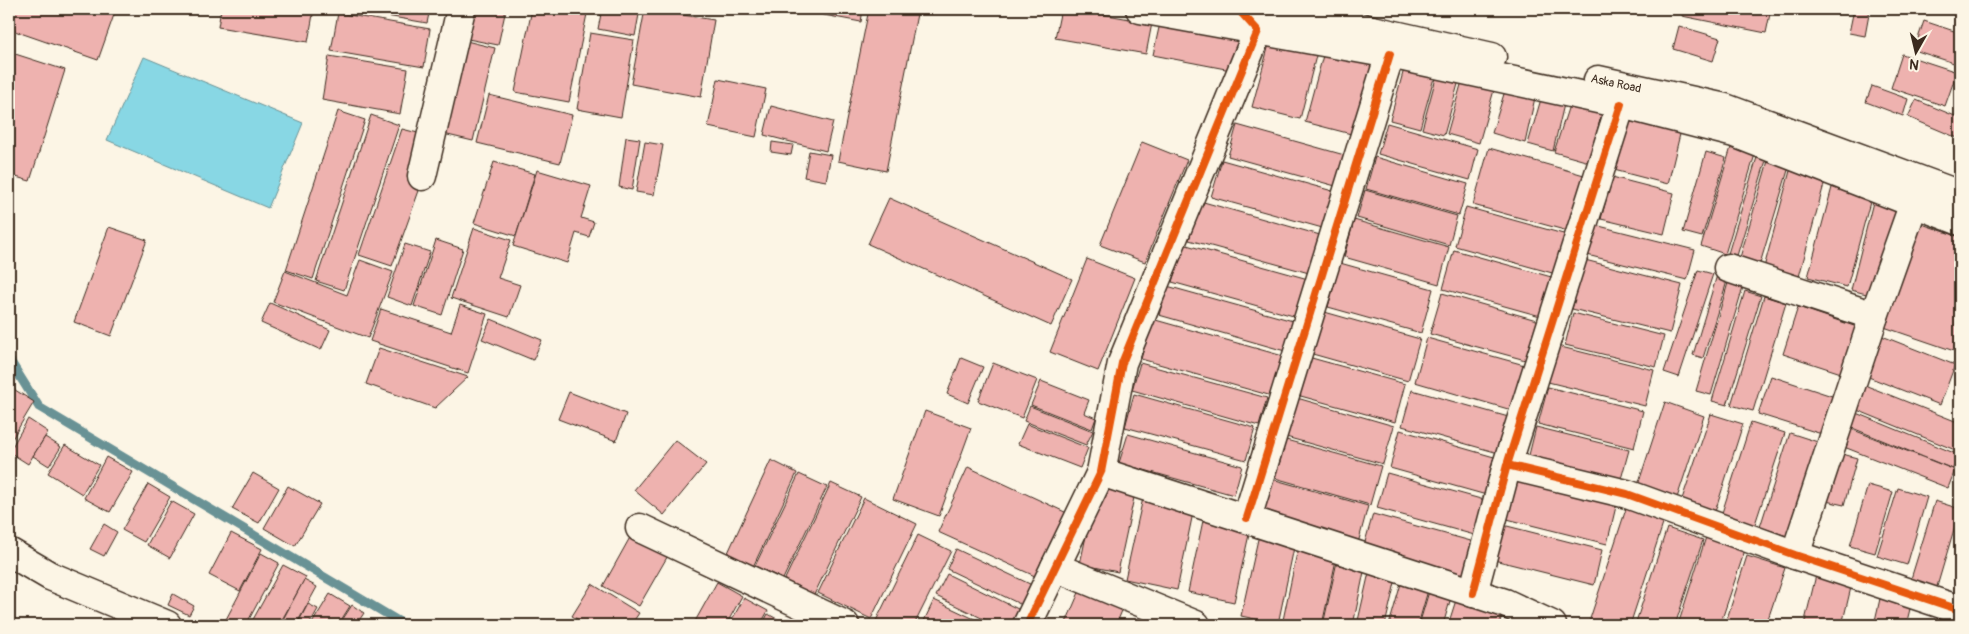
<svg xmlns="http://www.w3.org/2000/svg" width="1969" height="634" viewBox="0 0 1969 634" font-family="Pangolin,sans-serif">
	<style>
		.water { fill: #88d7e4; stroke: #699295 }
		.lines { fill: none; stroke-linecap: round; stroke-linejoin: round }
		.stream { stroke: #699295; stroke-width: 9 }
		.building { fill: #eeb2af; stroke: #3b2a1e }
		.minor-casing { stroke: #3b2a1e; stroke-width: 31 }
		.highway-casing { stroke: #3b2a1e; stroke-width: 31 }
		.minor { stroke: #fcf5e5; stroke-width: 28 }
		.highway { stroke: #fcf5e5; stroke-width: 28 }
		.cycleway-casing { stroke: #fcf5e5; stroke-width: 11 }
		.cycleway { stroke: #e8590c; stroke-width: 8 }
		.labels { text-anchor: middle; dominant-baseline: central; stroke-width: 4; stroke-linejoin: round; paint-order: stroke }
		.street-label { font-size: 12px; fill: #3b2a1e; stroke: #fcf5e5 }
	</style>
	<rect width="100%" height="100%" fill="#fcf5e5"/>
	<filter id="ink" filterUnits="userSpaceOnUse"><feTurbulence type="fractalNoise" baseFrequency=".02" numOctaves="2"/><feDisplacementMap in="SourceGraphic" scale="10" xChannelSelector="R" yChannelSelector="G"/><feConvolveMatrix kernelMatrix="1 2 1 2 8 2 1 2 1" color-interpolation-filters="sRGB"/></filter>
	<g filter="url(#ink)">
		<polygon class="water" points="144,57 303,123 268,208 107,140"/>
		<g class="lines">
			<polyline class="stream" points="9,359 39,407 405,625"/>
		</g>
		<g class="building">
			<polygon points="9,9 105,9 115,12 98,60 9,29"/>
			<polygon points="221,9 314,9 308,42 218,27"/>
			<polygon points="346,9 430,9 427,23"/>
			<polygon points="464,9 506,9 498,45 458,37"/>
			<polygon points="532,9 588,9 569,102 515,92"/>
			<polygon points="602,9 640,9 635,36 598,29"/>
			<polygon points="645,9 714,20 701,97 631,84"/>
			<polygon points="792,9 863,9 861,22"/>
			<polygon points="869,9 918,9 886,171 838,161"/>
			<polygon points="1061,9 1074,9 1152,23 1146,54 1055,38"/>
			<polygon points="1683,9 1771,9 1766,33 1682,16"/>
			<polygon points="1854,9 1870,9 1865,36 1849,33"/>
			<polygon points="338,13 430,29 424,67 331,51"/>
			<polygon points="1924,21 1960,33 1960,65 1914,50"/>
			<polygon points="1160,23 1242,39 1236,71 1153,55"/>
			<polygon points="1679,26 1720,38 1713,61 1673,49"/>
			<polygon points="590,33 634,40 621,117 577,109"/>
			<polygon points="1271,37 1318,48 1300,119 1252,107"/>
			<polygon points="458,39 495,48 473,141 435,132"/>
			<polygon points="1325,48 1374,56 1355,135 1305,122"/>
			<polygon points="9,52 65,70 30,181 9,175"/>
			<polygon points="1902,54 1957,72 1945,106 1891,88"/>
			<polygon points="329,56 408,69 400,114 322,100"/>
			<polygon points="1407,58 1437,67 1420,128 1390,120"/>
			<polygon points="1439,67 1461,73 1444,135 1422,129"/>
			<polygon points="1464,74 1496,83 1479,143 1447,134"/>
			<polygon points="718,79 766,89 756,137 708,127"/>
			<polygon points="1507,84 1536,93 1525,143 1492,133"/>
			<polygon points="1872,86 1908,99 1903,116 1866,102"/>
			<polygon points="1543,92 1565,100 1553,151 1528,144"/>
			<polygon points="489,95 572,115 560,163 477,143"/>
			<polygon points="1572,96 1604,105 1589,162 1554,152"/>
			<polygon points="1916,100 1960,118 1960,139 1908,117"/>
			<polygon points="771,106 833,122 826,151 764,135"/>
			<polygon points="338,111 365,120 313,279 286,270"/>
			<polygon points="371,115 399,125 344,290 316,281"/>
			<polygon points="1627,116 1681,130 1668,184 1614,170"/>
			<polygon points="1387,123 1478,149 1470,180 1378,154"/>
			<polygon points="1237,125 1348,156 1339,187 1228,156"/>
			<polygon points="402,129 422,134 421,185 392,266 359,255"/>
			<polygon points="626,137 640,139 632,190 619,187"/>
			<polygon points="645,142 663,145 654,195 636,192"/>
			<polygon points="772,142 793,145 791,155 771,152"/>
			<polygon points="1142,142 1187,160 1145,262 1100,245"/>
			<polygon points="1732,144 1756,151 1725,254 1701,246"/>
			<polygon points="1489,148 1584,175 1568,231 1473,205"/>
			<polygon points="809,151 831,155 826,181 804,177"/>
			<polygon points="1706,152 1726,158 1702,237 1683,232"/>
			<polygon points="1758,154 1767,157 1736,259 1727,257"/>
			<polygon points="1770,154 1791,160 1759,267 1739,261"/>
			<polygon points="1375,157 1468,184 1459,215 1366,189"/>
			<polygon points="1222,160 1336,192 1326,229 1211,197"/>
			<polygon points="494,162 535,174 516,236 474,223"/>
			<polygon points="1791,167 1826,177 1797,284 1762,275"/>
			<polygon points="537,170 591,186 581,218 594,222 589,237 576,233 567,263 513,246"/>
			<polygon points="1612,177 1674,193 1664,234 1601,219"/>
			<polygon points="1834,180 1873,191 1847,287 1808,277"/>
			<polygon points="1365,190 1457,216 1449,245 1357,218"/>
			<polygon points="1875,194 1904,205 1878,297 1851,290"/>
			<polygon points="889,198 1072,279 1051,326 868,244"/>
			<polygon points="1200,201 1320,235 1309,273 1189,240"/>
			<polygon points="1466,207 1567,235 1556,274 1455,246"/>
			<polygon points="1354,220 1449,247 1439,284 1344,257"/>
			<polygon points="1916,222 1960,237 1960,353 1881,326"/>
			<polygon points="1595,225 1695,250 1687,280 1587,255"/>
			<polygon points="109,227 147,240 111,336 74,322"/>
			<polygon points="474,228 511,240 498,278 520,285 509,317 451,298"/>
			<polygon points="436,240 463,249 442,315 414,306"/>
			<polygon points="405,244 430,252 412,306 387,297"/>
			<polygon points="1183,244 1308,279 1297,317 1172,282"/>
			<polygon points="1454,250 1555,278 1544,317 1443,289"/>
			<polygon points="1087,259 1135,278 1098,371 1050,352"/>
			<polygon points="360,260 393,272 368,338 273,302 285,271 347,295"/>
			<polygon points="1585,260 1682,285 1670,333 1572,309"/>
			<polygon points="1340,263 1433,289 1421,333 1328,307"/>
			<polygon points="1698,270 1713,274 1679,377 1664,372"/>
			<polygon points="1717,275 1728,278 1703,358 1693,355"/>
			<polygon points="1728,283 1743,287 1711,395 1696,391"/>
			<polygon points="1167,286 1293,321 1285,351 1159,315"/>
			<polygon points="1745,291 1761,296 1727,405 1712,401"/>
			<polygon points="1442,293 1540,321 1529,361 1430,334"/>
			<polygon points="1764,296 1786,303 1753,411 1731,405"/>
			<polygon points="270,303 330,330 321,350 261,323"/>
			<polygon points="460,305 487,314 468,373 370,341 381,309 451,332"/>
			<polygon points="1798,307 1860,328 1844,374 1783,354"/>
			<polygon points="1321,311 1420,339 1408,381 1309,353"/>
			<polygon points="1573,313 1664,336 1656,367 1565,345"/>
			<polygon points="491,319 542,340 533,360 482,339"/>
			<polygon points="1152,319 1283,356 1272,396 1141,359"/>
			<polygon points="1882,336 1955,365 1940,405 1866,376"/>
			<polygon points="1427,338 1528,366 1515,411 1415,382"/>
			<polygon points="1557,346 1654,370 1645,406 1548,382"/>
			<polygon points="379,348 468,377 435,408 366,384"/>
			<polygon points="1308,357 1405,384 1395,422 1297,395"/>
			<polygon points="961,358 983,367 968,403 947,394"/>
			<polygon points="993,363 1037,380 1022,418 978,401"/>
			<polygon points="1140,363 1267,398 1259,426 1132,390"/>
			<polygon points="1771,376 1838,398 1825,435 1758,414"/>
			<polygon points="1041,381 1089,400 1084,413 1096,418 1092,429 1031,405"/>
			<polygon points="1862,384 1960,423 1960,452 1852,408"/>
			<polygon points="1548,387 1643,411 1634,448 1538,424"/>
			<polygon points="12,388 34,402 12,439 9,437 9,393"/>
			<polygon points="1412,390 1512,418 1502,454 1402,426"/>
			<polygon points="569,392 626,414 616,441 558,419"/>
			<polygon points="1134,394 1255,428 1246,460 1125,427"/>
			<polygon points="1297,398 1394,426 1383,464 1286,437"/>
			<polygon points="1665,402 1704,416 1675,504 1636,491"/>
			<polygon points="1030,406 1093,431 1086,445 1024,421"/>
			<polygon points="925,411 971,428 939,516 893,499"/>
			<polygon points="1856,413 1959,455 1953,469 1850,427"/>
			<polygon points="1711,414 1743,424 1714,515 1680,505"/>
			<polygon points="28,419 48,432 28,464 9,452"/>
			<polygon points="1751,422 1785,433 1754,527 1721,516"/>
			<polygon points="1027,424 1088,448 1080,468 1018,444"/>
			<polygon points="1536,427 1629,450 1618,490 1526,467"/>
			<polygon points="1846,427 1955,470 1948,488 1839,445"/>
			<polygon points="1400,430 1501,459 1490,496 1390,468"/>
			<polygon points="1790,433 1824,444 1793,538 1760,527"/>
			<polygon points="1128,434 1242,466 1234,495 1119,463"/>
			<polygon points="45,437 61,447 49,466 33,456"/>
			<polygon points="675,440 706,464 664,515 634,490"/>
			<polygon points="1286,440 1381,466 1370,505 1275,478"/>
			<polygon points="65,445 99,465 82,494 48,473"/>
			<polygon points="1839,453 1857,458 1844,505 1826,501"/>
			<polygon points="106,457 133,472 110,512 84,498"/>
			<polygon points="771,460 797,473 752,569 726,557"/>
			<polygon points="968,467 1067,513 1037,577 938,532"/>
			<polygon points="253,473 279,488 259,523 232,509"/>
			<polygon points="1387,473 1488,501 1478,536 1377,508"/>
			<polygon points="1519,473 1618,498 1607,544 1507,519"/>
			<polygon points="799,474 827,487 783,579 755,566"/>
			<polygon points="1272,479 1368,506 1357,547 1260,519"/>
			<polygon points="831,483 861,497 814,595 784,581"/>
			<polygon points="148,484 170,497 144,542 122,530"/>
			<polygon points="1097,485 1135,493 1118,572 1080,564"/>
			<polygon points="1868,485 1893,492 1875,553 1850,546"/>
			<polygon points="288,486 320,504 295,546 264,528"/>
			<polygon points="1898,488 1927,497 1907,565 1877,556"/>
			<polygon points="864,498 917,524 871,619 818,593"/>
			<polygon points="1143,498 1194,508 1177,590 1125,579"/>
			<polygon points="171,501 194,514 170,558 147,545"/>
			<polygon points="1935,501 1960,509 1936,590 1910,582"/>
			<polygon points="1626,509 1664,521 1630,625 1588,625"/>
			<polygon points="1205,511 1252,521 1234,602 1188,592"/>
			<polygon points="1373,514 1478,543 1466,585 1361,556"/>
			<polygon points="104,524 117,532 104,556 90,549"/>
			<polygon points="1503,525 1602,550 1594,585 1494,560"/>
			<polygon points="1667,528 1703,540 1675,625 1635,625"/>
			<polygon points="1260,530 1296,538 1278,624 1241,616"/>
			<polygon points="633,532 670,552 639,606 603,586"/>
			<polygon points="231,533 262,549 240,591 209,575"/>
			<polygon points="918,535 951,551 914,625 879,625 875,623"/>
			<polygon points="1706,537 1745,550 1720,625 1678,625"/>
			<polygon points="1299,543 1338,551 1322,625 1282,625"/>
			<polygon points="956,549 1032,585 1022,605 947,569"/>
			<polygon points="261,553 279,563 246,625 223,625"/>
			<polygon points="1747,556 1785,568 1766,625 1725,625"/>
			<polygon points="1338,557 1366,562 1353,625 1323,625"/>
			<polygon points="283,565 306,577 279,625 250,625"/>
			<polygon points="1370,568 1397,574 1385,625 1357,625"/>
			<polygon points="1817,571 1853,579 1842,625 1804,625"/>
			<polygon points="947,574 1020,610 1012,625 996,625 936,596"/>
			<polygon points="304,580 317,587 296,625 280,625"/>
			<polygon points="1402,580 1429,587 1418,625 1389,625"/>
			<polygon points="717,582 742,596 726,625 693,625"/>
			<polygon points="1083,583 1126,601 1116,625 1065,625"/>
			<polygon points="592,584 639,613 631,625 587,625 572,616"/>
			<polygon points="1430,588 1452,594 1443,625 1419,625"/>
			<polygon points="1882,590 1913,597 1906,625 1874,625"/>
			<polygon points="173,594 194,606 189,615 168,605"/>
			<polygon points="330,594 350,606 338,625 311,625"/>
			<polygon points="1457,597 1504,611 1499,625 1448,625"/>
			<polygon points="744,598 768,611 760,625 729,625"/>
			<polygon points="934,600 987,625 922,625"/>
			<polygon points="308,604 318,609 309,625 297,625"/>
			<polygon points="352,605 364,613 356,625 339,625"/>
			<polygon points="768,614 788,625 762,625"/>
		</g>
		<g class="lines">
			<defs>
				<g id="minor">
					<polyline points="422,176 461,9"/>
					<polyline points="1728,268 1874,316"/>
					<polyline points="1507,465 1627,494 1795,555 1960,610"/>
					<polyline points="1101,472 1505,603 1552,625"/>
					<polyline points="1247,518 1390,54"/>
					<polyline points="640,528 845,625"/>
					<polyline points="9,552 50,576 167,625"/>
					<polyline points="1795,555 1874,316 1914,203"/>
					<polyline points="1055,567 1196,625"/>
					<polyline points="1473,593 1507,465 1621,104"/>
					<polyline points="1027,625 1101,472 1122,363 1258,31 1238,9"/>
				</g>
				<g id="highway">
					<polyline points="1140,9 1390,54 1621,104 1734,133 1960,221"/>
					<polyline points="1261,9 1355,26 1492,57"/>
					<polyline points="1598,80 1725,108 1960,195"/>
				</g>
			</defs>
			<use href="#minor" class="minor-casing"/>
			<use href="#highway" class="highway-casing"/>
			<use href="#minor" class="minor"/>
			<use href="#highway" class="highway"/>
			<defs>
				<g id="cycleway">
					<polyline points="1507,465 1627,494 1795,555 1960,610"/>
					<polyline points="1247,518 1390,54"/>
					<polyline points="1473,593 1507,465 1621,104"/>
					<polyline points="1027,625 1101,472 1122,363 1258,31 1238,9"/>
				</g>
			</defs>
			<use href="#cycleway" class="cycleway-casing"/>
			<use href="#cycleway" class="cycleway"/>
		</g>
	</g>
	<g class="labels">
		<g class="street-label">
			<text transform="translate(1616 84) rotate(12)">Aska Road</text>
		</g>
	</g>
	<rect width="1969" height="634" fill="none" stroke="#fcf5e5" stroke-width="30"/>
	<rect x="15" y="15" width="1939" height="604" fill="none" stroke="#3b2a1e" stroke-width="2" filter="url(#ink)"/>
	<g transform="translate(1916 52) rotate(188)" stroke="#fcf5e5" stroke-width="4" paint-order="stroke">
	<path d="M0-4L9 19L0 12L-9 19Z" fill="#3b2a1e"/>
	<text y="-8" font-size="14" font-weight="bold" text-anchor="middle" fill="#3b2a1e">N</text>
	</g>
</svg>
